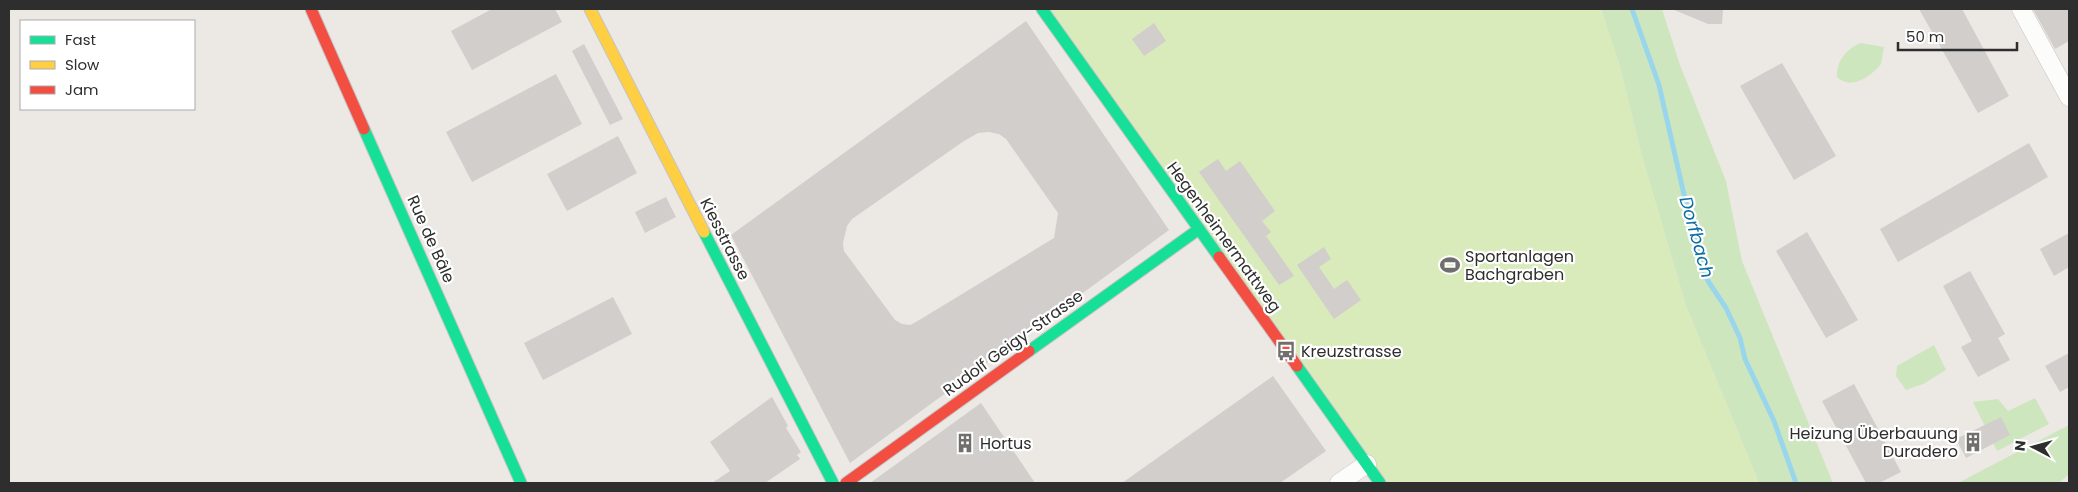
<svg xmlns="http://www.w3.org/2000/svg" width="2078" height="492" viewBox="0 0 2078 492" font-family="Poppins,sans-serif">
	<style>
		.green { fill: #cee6be }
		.pitch { fill: #d9eabb }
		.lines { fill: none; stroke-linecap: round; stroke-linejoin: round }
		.stream { stroke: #99d6ec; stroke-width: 5 }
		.building { fill: #d1cecb; fill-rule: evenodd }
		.street-casing { stroke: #c5c4c5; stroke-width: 19 }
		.fast-casing { stroke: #c5c4c5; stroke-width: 13 }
		.slow-casing { stroke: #c5c4c5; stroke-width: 13 }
		.jam-casing { stroke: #c5c4c5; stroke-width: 13 }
		.street { stroke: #fcfcfb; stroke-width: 18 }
		.fast { stroke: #16e098; stroke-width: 11 }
		.slow { stroke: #ffcf43; stroke-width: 11 }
		.jam { stroke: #f24e42; stroke-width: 11 }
		.labels { text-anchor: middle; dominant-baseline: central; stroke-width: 4.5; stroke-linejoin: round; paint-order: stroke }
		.street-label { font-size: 16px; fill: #2e2e2e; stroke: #fff }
		.poi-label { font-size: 16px; fill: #2e2e2e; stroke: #fff; text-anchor: start }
		.water-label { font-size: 18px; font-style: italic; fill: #0d6fa3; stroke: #fff }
	</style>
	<rect width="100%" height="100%" fill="#ece8e4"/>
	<g class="green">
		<polygon points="1601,9 1662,9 1680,65 1726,181 1742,261 1833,483 1759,483 1686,306 1641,153 1620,67"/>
		<path d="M1861 43 1884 47 1881 64C1871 76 1851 91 1837 77 1836 61 1847 48 1861 43Z"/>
		<polygon points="1934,345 1946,370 1923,384 1906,390 1896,376 1897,366"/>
		<polygon points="2035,398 2049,424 1997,451 1973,402 1998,399 2008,411"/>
		<polygon points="2069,425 2069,474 2059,483 1958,483"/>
	</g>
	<polygon class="pitch" points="1042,9 1601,9 1620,67 1641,153 1686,306 1759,483 1380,483"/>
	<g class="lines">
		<polyline class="stream" points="1632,9 1659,85 1696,247 1708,281 1726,308 1740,338 1745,359 1774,421 1796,483"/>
	</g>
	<g class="building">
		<polygon points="492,9 555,9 562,22 472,70 451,31"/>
		<polygon points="1672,9 1723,9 1722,24 1708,24"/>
		<polygon points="1919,9 1962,9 2009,96 1978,113"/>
		<polygon points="2033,9 2069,9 2069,41 2055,49"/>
		<path d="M1026 21 1169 230 850 463 731 235ZM989 132 999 134 1006 139 1058 213 1054 238 916 322 910 325 902 324 895 320 844 251 843 243 847 226 852 219 964 141 978 133Z"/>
		<polygon points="1154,23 1166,41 1144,56 1132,39"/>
		<polygon points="584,44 623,119 610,125 572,51"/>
		<polygon points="1782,63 1836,156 1794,180 1740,86"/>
		<polygon points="556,74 582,124 472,182 446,132"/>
		<polygon points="618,136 637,173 567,211 547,174"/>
		<polygon points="2029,143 2048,177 1898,262 1880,229"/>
		<polygon points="1218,159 1226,171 1240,161 1275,211 1262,221 1271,232 1266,236 1294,276 1279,285 1199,172"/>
		<polygon points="666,197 676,217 645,233 635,212"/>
		<polygon points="1807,232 1858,320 1826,338 1776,251"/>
		<polygon points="2069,233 2069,267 2054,276 2040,249"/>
		<polygon points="1324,247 1331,259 1319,267 1334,289 1347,280 1361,300 1334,319 1297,265"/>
		<polygon points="1970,271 2005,334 1998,338 2010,360 1978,377 1961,347 1972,341 1943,286"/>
		<polygon points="613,297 632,334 543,380 524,343"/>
		<polygon points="2069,353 2069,387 2060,392 2045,366"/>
		<polygon points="1273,376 1326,451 1280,483 1122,483"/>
		<polygon points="1854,384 1901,472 1879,483 1866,483 1822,401"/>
		<polygon points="772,397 788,426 786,428 801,452 797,455 800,459 765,483 712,483 730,471 710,442"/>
		<polygon points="981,403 1035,483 870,483"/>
		<polygon points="2001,417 2010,435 1966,458 1956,439"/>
	</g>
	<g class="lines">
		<defs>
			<g id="street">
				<polyline points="2021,9 2069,97"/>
				<polyline points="1339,483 1367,464"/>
			</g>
			<g id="fast">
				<polyline points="1042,9 1219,257"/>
				<polyline points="364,129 521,483"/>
				<polyline points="704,232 833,483"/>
				<polyline points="1029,351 1199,229"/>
				<polyline points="1297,366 1380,483"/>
			</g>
			<polyline id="slow" points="590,9 704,232"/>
			<g id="jam">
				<polyline points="311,9 364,129"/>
				<polyline points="1219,257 1297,366"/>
				<polyline points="846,483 1029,351"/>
			</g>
		</defs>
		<use href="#street" class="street-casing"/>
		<use href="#fast" class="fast-casing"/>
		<use href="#slow" class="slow-casing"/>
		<use href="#jam" class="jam-casing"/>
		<use href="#street" class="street"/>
		<use href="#fast" class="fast"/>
		<use href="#slow" class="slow"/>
		<use href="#jam" class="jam"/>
	</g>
	<defs>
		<symbol id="stadium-bare" viewBox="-9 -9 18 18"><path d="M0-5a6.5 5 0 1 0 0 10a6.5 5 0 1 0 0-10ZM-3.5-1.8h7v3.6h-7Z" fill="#706f6e" stroke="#fff" stroke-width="2.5" paint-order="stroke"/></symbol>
		<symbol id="bus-bare" viewBox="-9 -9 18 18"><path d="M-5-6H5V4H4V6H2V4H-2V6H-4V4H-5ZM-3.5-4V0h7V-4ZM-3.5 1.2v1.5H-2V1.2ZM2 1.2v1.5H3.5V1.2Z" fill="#706f6e" stroke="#fff" stroke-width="2.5" paint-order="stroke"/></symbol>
		<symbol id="building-bare" viewBox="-9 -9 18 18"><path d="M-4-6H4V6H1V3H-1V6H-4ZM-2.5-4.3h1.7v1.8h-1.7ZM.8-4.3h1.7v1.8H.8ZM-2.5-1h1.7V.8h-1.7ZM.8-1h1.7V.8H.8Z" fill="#706f6e" stroke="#fff" stroke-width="2.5" paint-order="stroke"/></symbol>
	</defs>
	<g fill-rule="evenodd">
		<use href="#stadium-bare" x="1436" y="251" width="28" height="28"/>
		<use href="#bus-bare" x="1272" y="337" width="28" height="28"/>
		<use href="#building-bare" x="1959" y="428" width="28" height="28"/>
		<use href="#building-bare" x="951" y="429" width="28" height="28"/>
	</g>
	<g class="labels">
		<g class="street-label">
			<text transform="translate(1224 237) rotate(54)">Hegenheimermattweg</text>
			<text transform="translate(431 239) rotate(66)">Rue de Bâle</text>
			<text transform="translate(725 239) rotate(63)">Kiesstrasse</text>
			<text transform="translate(1013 343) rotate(-36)">Rudolf Geigy-Strasse</text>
		</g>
		<g class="poi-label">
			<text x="1465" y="256">Sportanlagen<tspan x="1465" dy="18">Bachgraben</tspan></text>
			<text x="1301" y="351">Kreuzstrasse</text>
			<text x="1958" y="433" text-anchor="end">Heizung Überbauung<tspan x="1958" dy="18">Duradero</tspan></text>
			<text x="980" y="443">Hortus</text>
		</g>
		<g class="water-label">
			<text transform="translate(1697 237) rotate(74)">Dorfbach</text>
		</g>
	</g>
	<rect width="2078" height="492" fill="none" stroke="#2e2e2e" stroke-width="20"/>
	<rect x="20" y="20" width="175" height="90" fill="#ffffff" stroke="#ababab"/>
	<rect x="30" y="36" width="25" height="8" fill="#16e098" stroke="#ababab"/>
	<text x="65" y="45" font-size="15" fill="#2e2e2e">Fast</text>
	<rect x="30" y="61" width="25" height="8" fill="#ffcf43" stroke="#ababab"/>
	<text x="65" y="70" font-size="15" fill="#2e2e2e">Slow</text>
	<rect x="30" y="86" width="25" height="8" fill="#f24e42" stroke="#ababab"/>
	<text x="65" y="95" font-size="15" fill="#2e2e2e">Jam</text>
	<g transform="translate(2033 447) rotate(276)" stroke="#ffffff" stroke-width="4" paint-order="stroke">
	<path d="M0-4L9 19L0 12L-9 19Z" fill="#2e2e2e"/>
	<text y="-8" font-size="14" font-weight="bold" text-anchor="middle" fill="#2e2e2e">N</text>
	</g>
	<path d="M1898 42v8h119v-8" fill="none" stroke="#2e2e2e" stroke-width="2.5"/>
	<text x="1906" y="42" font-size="15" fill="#2e2e2e" stroke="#ffffff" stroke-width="4" paint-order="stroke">50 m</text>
</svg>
